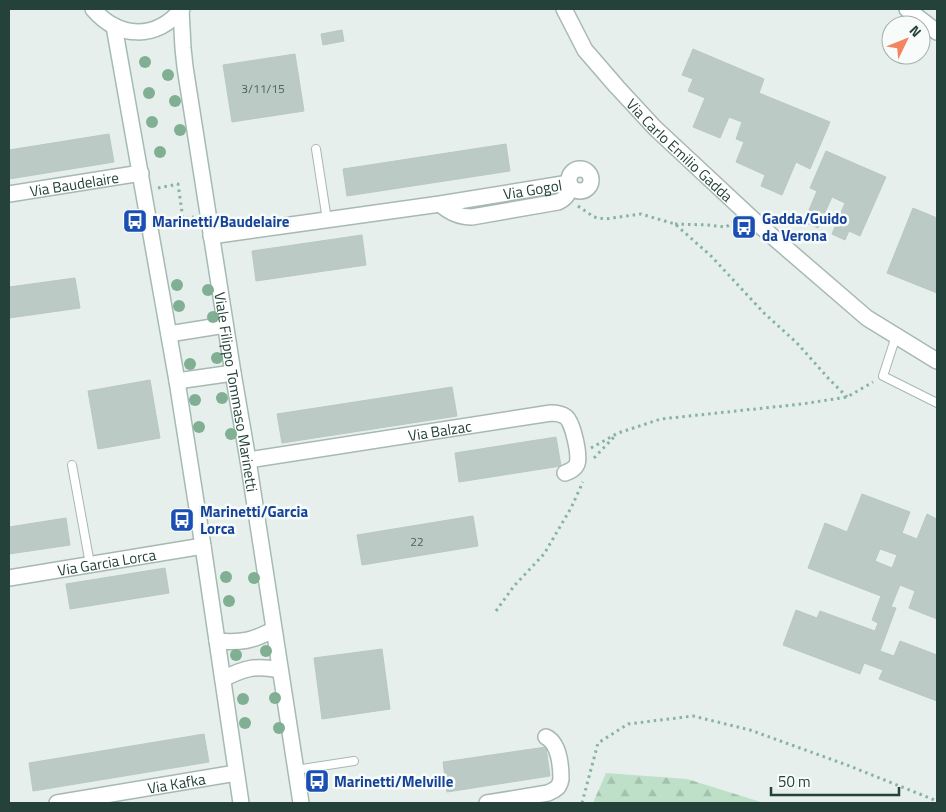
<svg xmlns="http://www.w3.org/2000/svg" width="946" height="812" viewBox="0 0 946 812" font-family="'Titillium Web',sans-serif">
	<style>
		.forest { fill: url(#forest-firs) }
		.building { fill: #bbcac4; stroke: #b8c9c2; fill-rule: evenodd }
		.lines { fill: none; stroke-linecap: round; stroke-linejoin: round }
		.lane-casing { stroke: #a8b8b2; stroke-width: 10 }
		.street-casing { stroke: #a8b8b2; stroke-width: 18 }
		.secondary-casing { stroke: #a4bbb3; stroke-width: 18 }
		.path { stroke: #86b3a5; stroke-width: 3; stroke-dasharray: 2.5 4; stroke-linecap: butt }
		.lane { stroke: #fff; stroke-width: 8 }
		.street { stroke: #fff; stroke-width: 15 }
		.secondary { stroke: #fff; stroke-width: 15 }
		.tree { fill: #80af93 }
		.labels { text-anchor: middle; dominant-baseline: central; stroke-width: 5; stroke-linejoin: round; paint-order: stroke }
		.number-label { font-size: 12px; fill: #4a645c }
		.street-label { font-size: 15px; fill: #24423a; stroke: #f7fbf9 }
		.transit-label { font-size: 15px; font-weight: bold; fill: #164399; stroke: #f7fbf9; text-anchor: start }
	</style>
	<defs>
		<pattern id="forest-firs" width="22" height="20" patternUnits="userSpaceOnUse" patternTransform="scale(1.25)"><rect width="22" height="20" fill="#bfe0c8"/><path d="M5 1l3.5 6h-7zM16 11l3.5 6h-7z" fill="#a4c1ad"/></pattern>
	</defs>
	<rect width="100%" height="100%" fill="#e6efeb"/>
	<polygon class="forest" points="606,773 687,779 764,803 593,803"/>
	<g class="building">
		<polygon points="342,30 344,41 323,45 321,34"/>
		<polygon points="693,49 764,79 759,93 830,122 810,169 796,162 782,195 761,186 765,175 736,162 744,142 736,139 742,122 729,117 720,138 693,127 705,98 688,91 693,79 682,75"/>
		<polygon points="295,54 304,111 232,122 223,65"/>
		<polygon points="109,134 114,162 9,179 9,150"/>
		<polygon points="506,144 510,171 347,196 343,169"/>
		<polygon points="826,151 886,177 860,236 849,231 845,240 832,234 845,203 832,197 818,228 804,222 817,191 810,188"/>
		<polygon points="913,208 937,218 937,293 887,273"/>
		<polygon points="362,235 366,265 256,281 252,251"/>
		<polygon points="75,278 80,308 9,318 9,287"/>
		<polygon points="150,380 160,438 98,449 88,391"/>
		<polygon points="452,387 457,416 282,443 277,414"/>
		<polygon points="556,437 561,466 459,482 455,453"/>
		<path d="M862 494 910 512 902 533 917 539 927 514 937 519V619L909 608 915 591 900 585 891 607 896 608 880 651 894 656 900 641 937 655V701L879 679 883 670 864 663 860 674 783 645 796 610 817 618 820 611 875 631 878 623 872 620 881 596 808 568 825 523 847 532ZM880 549 897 555 892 568 875 561Z"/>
		<polygon points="473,516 478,546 362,565 357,535"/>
		<polygon points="66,518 70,545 9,554 9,527"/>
		<polygon points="165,568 169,593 70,609 66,584"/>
		<polygon points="382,649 390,709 322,719 314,658"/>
		<polygon points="204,734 209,762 33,791 29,763"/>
		<polygon points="546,747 550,776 447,792 443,762"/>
	</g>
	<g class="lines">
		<defs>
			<g id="lane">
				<polyline points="316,149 327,220"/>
				<polyline points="896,336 883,376 937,403"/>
				<polyline points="72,465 90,564"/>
				<polyline points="295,770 354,761"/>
			</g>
			<g id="street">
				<path id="s1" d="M564 9 585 50 617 87 655 128 758 224 867 318 937 361"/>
				<polyline points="907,9 937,32"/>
				<circle cx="580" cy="180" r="11"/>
				<path id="s2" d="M9 194 141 173"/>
				<path id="s3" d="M211 236 440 204 569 183C570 193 567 198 558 202L472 217C459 217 450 213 440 204"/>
				<polyline points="169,334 225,325"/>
				<polyline points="177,381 233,373"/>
				<path id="s4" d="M248 460 551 413C556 413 562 414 566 417 573 423 580 455 577 464 575 469 570 471 565 473"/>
				<path id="s5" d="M9 578 203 546"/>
				<path d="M217 641C241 643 252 641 273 630"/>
				<path d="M223 679C244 668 256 665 279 670"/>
				<path id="s6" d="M57 803 236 773"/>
				<path d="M487 803 548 793 554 790 558 787 560 783 561 779C561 766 559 743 546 737"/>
			</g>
			<g id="secondary">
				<path d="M93 9C119 39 156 40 182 9"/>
				<path id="s7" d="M181 10 183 48 185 67 233 373 248 460 301 803"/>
				<polyline points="114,26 177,381 203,546 241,803"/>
			</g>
		</defs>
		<use href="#lane" class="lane-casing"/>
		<use href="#street" class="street-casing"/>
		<use href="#secondary" class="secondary-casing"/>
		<g class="path">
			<polyline points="158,188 178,184 183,219 194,217"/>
			<polyline points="578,206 594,217 605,219 641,214 675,224 711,256 764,313 797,343 829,379 847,397"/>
			<polyline points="675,224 708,225 726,227 735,221"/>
			<polyline points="591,448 618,433 661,419 802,404 847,397 873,382"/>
			<polyline points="594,458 614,437"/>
			<polyline points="496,611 514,586 544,554 571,508 583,482"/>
			<polyline points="582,803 598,743 628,724 693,716 750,730 847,765 937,801"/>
		</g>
		<use href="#lane" class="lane"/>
		<use href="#street" class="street"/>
		<use href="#secondary" class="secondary"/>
	</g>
	<g class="tree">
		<circle cx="145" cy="62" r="6"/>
		<circle cx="168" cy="75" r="6"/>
		<circle cx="149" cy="93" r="6"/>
		<circle cx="175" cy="101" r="6"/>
		<circle cx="152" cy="122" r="6"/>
		<circle cx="180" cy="130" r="6"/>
		<circle cx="160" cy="152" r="6"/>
		<circle cx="177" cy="285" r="6"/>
		<circle cx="208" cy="290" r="6"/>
		<circle cx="179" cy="306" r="6"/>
		<circle cx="213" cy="317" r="6"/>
		<circle cx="217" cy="358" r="6"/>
		<circle cx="190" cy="364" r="6"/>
		<circle cx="222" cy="398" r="6"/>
		<circle cx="195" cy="400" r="6"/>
		<circle cx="199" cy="427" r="6"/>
		<circle cx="231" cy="434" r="6"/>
		<circle cx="226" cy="577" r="6"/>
		<circle cx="254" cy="578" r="6"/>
		<circle cx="229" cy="601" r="6"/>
		<circle cx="266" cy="651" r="6"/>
		<circle cx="236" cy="655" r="6"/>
		<circle cx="275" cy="698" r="6"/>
		<circle cx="243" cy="699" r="6"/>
		<circle cx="245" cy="723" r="6"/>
		<circle cx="279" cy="728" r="6"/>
	</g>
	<defs>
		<symbol id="bus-square" viewBox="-11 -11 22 22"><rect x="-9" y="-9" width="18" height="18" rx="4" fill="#1a4fb4" stroke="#f7fbf9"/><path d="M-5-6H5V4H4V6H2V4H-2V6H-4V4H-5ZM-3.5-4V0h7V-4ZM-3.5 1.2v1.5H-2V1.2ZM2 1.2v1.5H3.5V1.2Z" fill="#fff"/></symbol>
	</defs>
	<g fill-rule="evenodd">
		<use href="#bus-square" x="121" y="207" width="28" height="28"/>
		<use href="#bus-square" x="730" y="213" width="28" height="28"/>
		<use href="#bus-square" x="168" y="506" width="28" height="28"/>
		<use href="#bus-square" x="303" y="767" width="28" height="28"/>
	</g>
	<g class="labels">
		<g class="number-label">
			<text x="263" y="88">3/11/15</text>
			<text x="417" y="541">22</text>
		</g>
		<g class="street-label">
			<text stroke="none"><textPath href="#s1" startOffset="184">Via Carlo Emilio Gadda</textPath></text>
			<text stroke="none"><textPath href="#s2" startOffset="66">Via Baudelaire</textPath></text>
			<text stroke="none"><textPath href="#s3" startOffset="325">Via Gogol</textPath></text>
			<text stroke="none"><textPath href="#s7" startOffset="386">Viale Filippo Tommaso Marinetti</textPath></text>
			<text stroke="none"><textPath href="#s4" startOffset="194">Via Balzac</textPath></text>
			<text stroke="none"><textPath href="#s5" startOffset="99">Via Garcia Lorca</textPath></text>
			<text stroke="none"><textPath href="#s6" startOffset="121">Via Kafka</textPath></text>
		</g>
		<g class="transit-label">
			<text x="762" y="218">Gadda/Guido<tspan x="762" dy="17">da Verona</tspan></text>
			<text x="152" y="221">Marinetti/Baudelaire</text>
			<text x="200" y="511">Marinetti/Garcia<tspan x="200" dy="17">Lorca</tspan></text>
			<text x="334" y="781">Marinetti/Melville</text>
		</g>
	</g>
	<rect width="946" height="812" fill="none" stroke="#24423a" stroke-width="20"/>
	<g transform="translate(906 40) rotate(47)"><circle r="24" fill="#f7fbf9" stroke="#a3b1ad"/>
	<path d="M0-4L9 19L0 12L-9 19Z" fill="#f4845f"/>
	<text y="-8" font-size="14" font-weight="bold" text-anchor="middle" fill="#24423a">N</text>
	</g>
	<path d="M771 787v8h128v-8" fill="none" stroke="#24423a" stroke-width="2.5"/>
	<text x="778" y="787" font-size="15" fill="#24423a" stroke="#f7fbf9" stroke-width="4" paint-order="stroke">50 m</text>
</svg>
